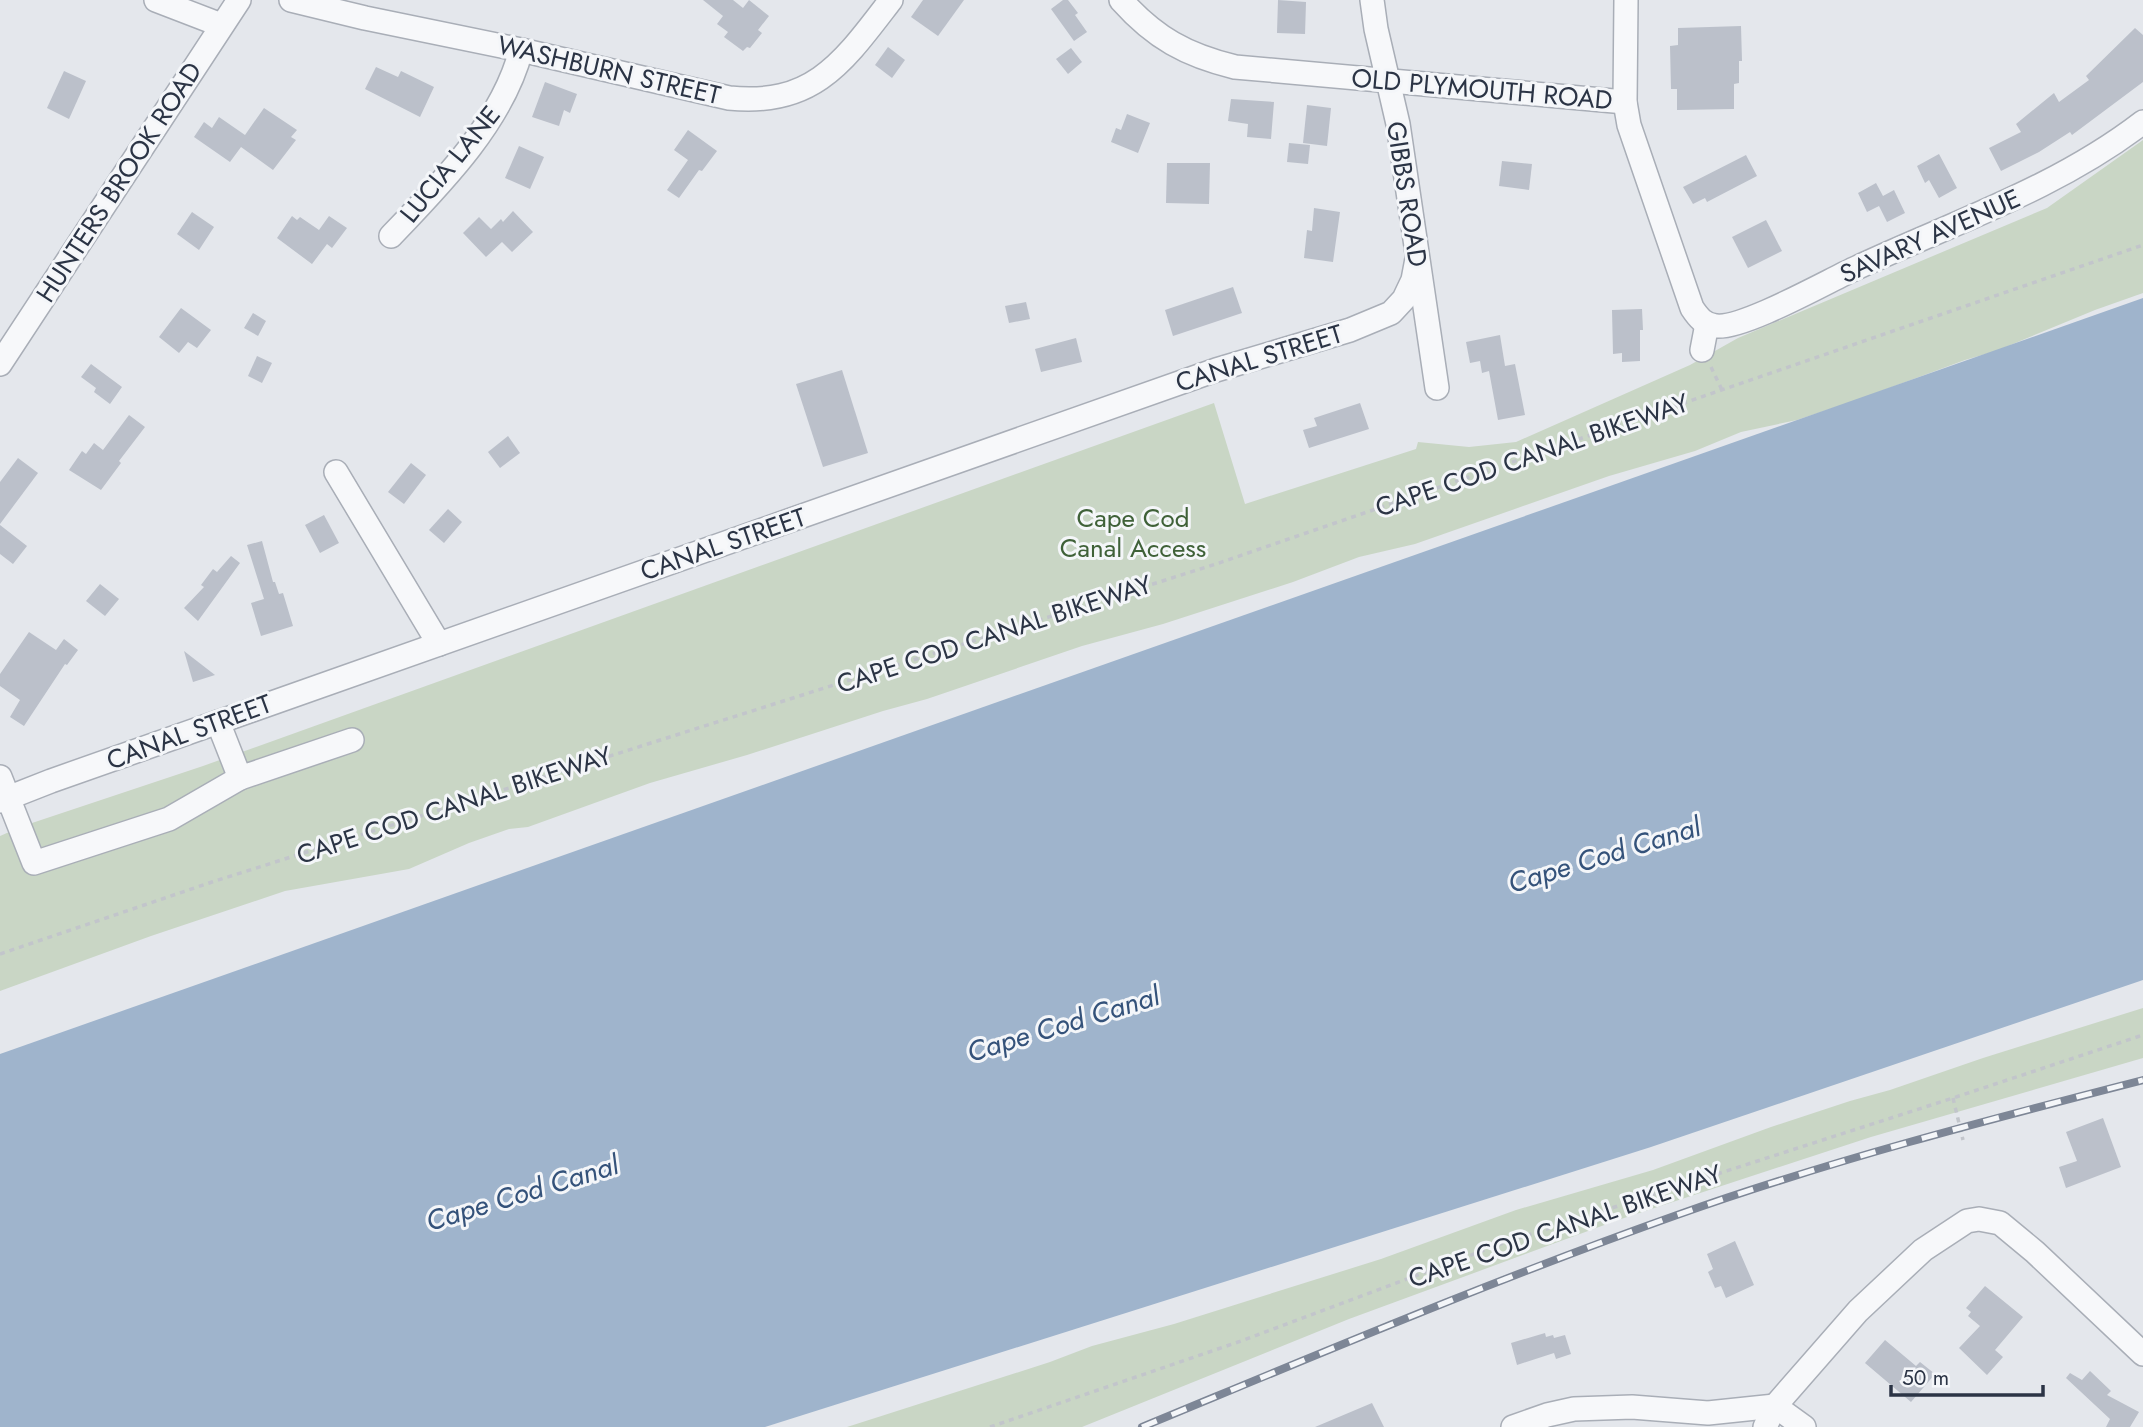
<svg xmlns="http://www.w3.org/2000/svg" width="2143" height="1427" viewBox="0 0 2143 1427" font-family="Jost,sans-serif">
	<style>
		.green { fill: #c9d6c5 }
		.water { fill: #9fb4cc }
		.building { fill: #bbc0ca }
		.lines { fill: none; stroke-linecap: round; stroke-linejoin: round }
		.minor-casing { stroke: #a9aeb7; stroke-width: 26 }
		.path { stroke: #c2c5cb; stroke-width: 3.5; stroke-dasharray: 5 5; stroke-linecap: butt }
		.minor { stroke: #f7f8fa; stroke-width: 23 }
		.rail-casing { stroke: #7d8696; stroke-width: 8 }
		.rail { stroke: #f4f6f9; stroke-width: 5; stroke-dasharray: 16; stroke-linecap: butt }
		.labels { text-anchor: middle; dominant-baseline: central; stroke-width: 6; stroke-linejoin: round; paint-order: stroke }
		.street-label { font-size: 26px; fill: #2b3445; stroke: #f4f6f9 }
		.park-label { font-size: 26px; fill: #3f6138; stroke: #f4f6f9 }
		.water-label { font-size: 28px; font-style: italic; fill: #34527a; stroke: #f4f6f9 }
	</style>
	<rect width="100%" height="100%" fill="#e4e7ec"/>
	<g class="green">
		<polygon points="2143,140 2143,293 2095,310 1996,351 1965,360 1854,401 1797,420 1741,432 1695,451 1609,476 1415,544 1359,557 1293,582 1163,624 1082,646 927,699 883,711 747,755 650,783 528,827 509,829 469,843 409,869 285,891 151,936 0,991 0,836 23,826 203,766 1214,403 1245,504 1416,449 1418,442 1469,447 1516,442 1690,365 1738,338 2047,208"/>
		<polygon points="2143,1008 2143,1058 1871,1137 1618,1220 1349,1319 1082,1427 847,1427 1050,1362 1092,1346 1174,1324 1381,1259 1516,1210 1653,1170 1771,1127 1850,1101 1890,1090 1983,1058"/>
	</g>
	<polygon class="water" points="2143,298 2143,980 1651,1147 765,1427 0,1427 0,1054"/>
	<g class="building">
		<polygon points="703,0 733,0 743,8 749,0 769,16 758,30 762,33 750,48 747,47 743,51 724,37 728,32 717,24 723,16"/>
		<polygon points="923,0 964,0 938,36 911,17"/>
		<polygon points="1063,0 1068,0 1078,13 1075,15 1087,32 1074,41 1051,9"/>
		<polygon points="1278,0 1306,2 1305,34 1277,33"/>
		<polygon points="1741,26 1742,61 1739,61 1739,83 1734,84 1734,109 1677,110 1677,89 1671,89 1670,46 1678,45 1678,28"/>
		<polygon points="2135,28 2143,35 2143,82 2072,135 2070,132 2039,152 2001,171 1989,148 2021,132 2016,124 2054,93 2059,102 2089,80 2086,76"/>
		<polygon points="888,47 905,60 892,78 875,65"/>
		<polygon points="1071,48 1082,62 1068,74 1056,59"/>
		<polygon points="376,67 398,77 401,71 434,87 420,117 365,89"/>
		<polygon points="64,71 86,81 69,119 47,108"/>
		<polygon points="545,82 577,94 570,113 564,110 559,126 532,117"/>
		<polygon points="1231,99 1274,102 1271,139 1247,137 1248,124 1228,121"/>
		<polygon points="1307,105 1331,108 1327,146 1303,143"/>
		<polygon points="264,108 297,130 291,137 296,140 273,170 241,147 230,162 194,137 204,122 212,128 219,117 245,135"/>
		<polygon points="1127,114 1150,123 1138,153 1111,142 1116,128 1121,130"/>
		<polygon points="688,130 717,151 702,171 699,170 679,198 667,190 688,160 674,150"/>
		<polygon points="1289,143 1310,145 1308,164 1287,162"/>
		<polygon points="519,146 544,157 530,189 505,178"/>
		<polygon points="1939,154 1957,188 1939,198 1929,180 1925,183 1917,166"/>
		<polygon points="1746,155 1757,176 1707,202 1705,198 1693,204 1683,187"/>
		<polygon points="1502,161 1532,164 1529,190 1499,186"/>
		<polygon points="1167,163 1210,163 1209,204 1166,203"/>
		<polygon points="1876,183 1883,196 1894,190 1905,213 1887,222 1879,206 1867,212 1858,193"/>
		<polygon points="1314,208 1340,212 1333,262 1304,258 1307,230 1312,231"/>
		<polygon points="513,211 533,232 512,252 502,242 486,257 463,233 479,217 491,229 501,219 503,222"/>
		<polygon points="192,212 214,227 199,250 177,234"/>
		<polygon points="292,216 297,220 300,217 319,230 329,216 347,228 332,248 327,244 312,264 277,238"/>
		<polygon points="1766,220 1782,251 1748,268 1732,237"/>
		<polygon points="1233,287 1242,313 1173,336 1165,310"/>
		<polygon points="1026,302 1030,319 1009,323 1005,306"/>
		<polygon points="181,308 211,330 197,348 188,342 179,353 159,337"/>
		<polygon points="1642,309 1643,330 1640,330 1640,361 1622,362 1622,353 1613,354 1612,310"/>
		<polygon points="253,313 266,321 258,336 244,328"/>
		<polygon points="1500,335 1505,366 1515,364 1525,415 1498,420 1489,371 1482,373 1480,361 1470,363 1466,342"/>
		<polygon points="1076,338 1082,362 1041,372 1035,349"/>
		<polygon points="257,356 272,363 262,383 248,376"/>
		<polygon points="91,364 122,387 110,404 94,392 96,388 81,377"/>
		<polygon points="842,370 868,453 823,467 796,384"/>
		<polygon points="1360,403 1369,429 1309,448 1303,430 1317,426 1314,418"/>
		<polygon points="129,415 145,427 119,461 121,463 101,490 69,470 82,451 86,454 94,443 103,450"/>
		<polygon points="508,436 520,453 500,468 488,452"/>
		<polygon points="18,458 38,473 0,524 0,482"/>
		<polygon points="411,463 426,475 404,504 388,492"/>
		<polygon points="448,509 462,522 444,543 429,530"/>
		<polygon points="324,515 339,543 320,553 305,525"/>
		<polygon points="0,525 27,546 13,564 0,554"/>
		<polygon points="262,541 273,582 275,582 279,594 283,593 293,626 261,636 251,603 264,599 247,545"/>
		<polygon points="231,556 240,563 198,621 184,608 204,587 201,585 213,569 217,572"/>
		<polygon points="100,584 119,599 105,616 86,601"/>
		<polygon points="29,632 56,650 64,639 78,650 67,665 65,664 24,726 10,717 20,700 0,686 0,674"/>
		<polygon points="184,651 215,675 193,682"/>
		<polygon points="2103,1118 2121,1167 2066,1188 2059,1167 2077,1161 2066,1132"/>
		<polygon points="1735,1241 1754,1285 1726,1298 1721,1286 1715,1288 1708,1272 1713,1269 1707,1254"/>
		<polygon points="1985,1286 2023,1317 1995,1350 2003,1357 1987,1375 1959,1348 1980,1326 1968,1316 1971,1312 1966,1308"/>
		<polygon points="1545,1333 1546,1337 1553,1335 1554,1338 1565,1335 1571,1354 1556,1359 1554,1353 1517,1365 1511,1343"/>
		<polygon points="1885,1340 1916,1366 1920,1362 1935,1374 1911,1402 1865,1363"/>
		<polygon points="2090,1371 2111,1391 2107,1395 2139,1412 2130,1427 2106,1427 2110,1419 2066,1378 2070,1373 2082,1380"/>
		<polygon points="1372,1403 1384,1427 1315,1427"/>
	</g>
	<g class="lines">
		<defs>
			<g id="minor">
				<polyline points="156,0 221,25"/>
				<path d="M291 0 365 18 521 50 729 98C814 107 844 61 891 0"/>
				<path d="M1121 0C1155 38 1186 55 1235 67L1625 102"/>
				<polyline points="1372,0 1376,29 1398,124 1437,388"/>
				<path d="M1626 0 1625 102 1629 125 1692 308C1698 317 1704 325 1716 326 1743 329 1826 282 1854 269 1952 223 2056 189 2143 122"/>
				<path d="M391 236C441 184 503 121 521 50"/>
				<polyline points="1702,350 1707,324"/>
				<polyline points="0,364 239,0"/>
				<polyline points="336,472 439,644"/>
				<polyline points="218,722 240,778 352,740"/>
				<polyline points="0,777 34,863 169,819 240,778"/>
				<polyline points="0,801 51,781 1216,370 1350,330 1391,313 1404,299 1413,280 1417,259"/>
				<polyline points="1513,1427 1547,1415 1574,1409 1632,1407 1708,1413 1775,1406 1804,1427"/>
				<polyline points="1765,1427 1775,1406 1858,1311 1923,1250 1967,1221 1979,1219 2000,1223 2035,1252 2143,1354"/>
			</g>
		</defs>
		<use href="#minor" class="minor-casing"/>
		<g class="path">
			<polyline points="1711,367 1722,390"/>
			<polyline points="0,954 212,882 1216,564 2143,245"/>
			<polyline points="1953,1098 1963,1140"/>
			<polyline points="990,1427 1244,1340 1503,1243 1953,1098 2143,1035"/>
		</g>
		<use href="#minor" class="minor"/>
		<defs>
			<path id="rail" d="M1142 1427C1319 1354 1496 1279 1677 1215 1829 1161 1987 1120 2143 1080"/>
		</defs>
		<use href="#rail" class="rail-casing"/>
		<use href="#rail" class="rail"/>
	</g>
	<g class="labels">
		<g class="street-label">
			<text transform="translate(609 70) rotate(13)">WASHBURN STREET</text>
			<text transform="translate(1482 89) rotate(5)">OLD PLYMOUTH ROAD</text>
			<text transform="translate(450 164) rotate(-51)">LUCIA LANE</text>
			<text transform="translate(119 182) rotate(-57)">HUNTERS BROOK ROAD</text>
			<text transform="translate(1407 194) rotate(81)">GIBBS ROAD</text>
			<text transform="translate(1930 236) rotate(-24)">SAVARY AVENUE</text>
			<text transform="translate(1259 358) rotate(-17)">CANAL STREET</text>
			<text transform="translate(1532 455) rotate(-19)">CAPE COD CANAL BIKEWAY</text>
			<text transform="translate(723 544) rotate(-19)">CANAL STREET</text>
			<text transform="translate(994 634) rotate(-18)">CAPE COD CANAL BIKEWAY</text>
			<text transform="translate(189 732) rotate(-20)">CANAL STREET</text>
			<text transform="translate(454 805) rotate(-18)">CAPE COD CANAL BIKEWAY</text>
			<text transform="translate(1565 1226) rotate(-19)">CAPE COD CANAL BIKEWAY</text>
		</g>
		<g class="park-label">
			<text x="1133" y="518">Cape Cod<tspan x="1133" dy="30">Canal Access</tspan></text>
		</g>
		<g class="water-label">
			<text transform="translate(1604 855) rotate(-17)">Cape Cod Canal</text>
			<text transform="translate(1063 1024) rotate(-17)">Cape Cod Canal</text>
			<text transform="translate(522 1193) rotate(-17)">Cape Cod Canal</text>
		</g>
	</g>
	<path d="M1891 1385v10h152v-10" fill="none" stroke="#2b3445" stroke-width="3.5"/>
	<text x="1902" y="1385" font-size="21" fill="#2b3445" stroke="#f4f6f9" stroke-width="5" paint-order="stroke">50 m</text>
</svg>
